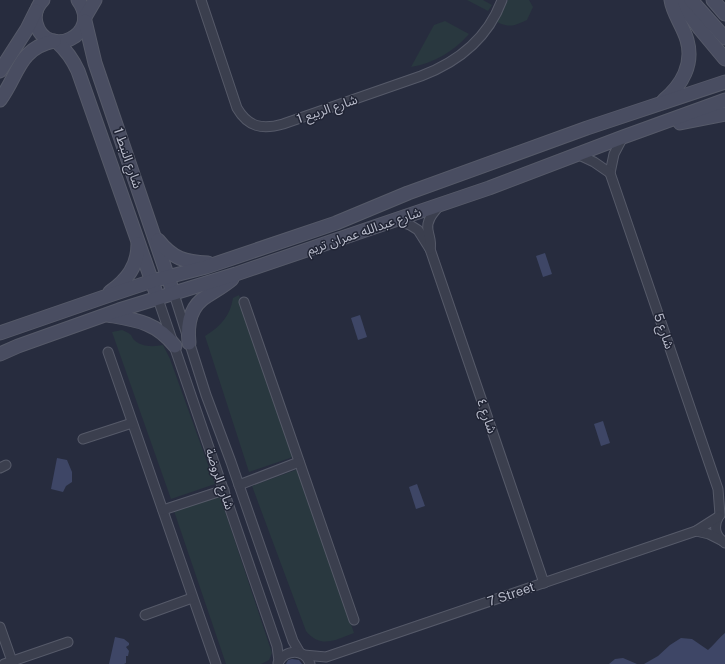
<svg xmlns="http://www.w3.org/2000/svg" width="725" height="664" viewBox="0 0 725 664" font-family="'Public Sans','Noto Sans Arabic',sans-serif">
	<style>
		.green { fill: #29383f }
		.water { fill: #3e4666 }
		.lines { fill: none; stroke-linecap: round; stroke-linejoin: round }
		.street-casing { stroke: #565a69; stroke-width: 11 }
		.secondary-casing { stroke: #565a69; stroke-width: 15 }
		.street { stroke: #3b3f4e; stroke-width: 9 }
		.secondary { stroke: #494d61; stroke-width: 13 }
		.labels { text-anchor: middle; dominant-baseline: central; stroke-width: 3; stroke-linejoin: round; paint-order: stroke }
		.street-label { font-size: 13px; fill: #b7bac9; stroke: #202434 }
	</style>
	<rect width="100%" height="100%" fill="#272c3e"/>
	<g class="green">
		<polygon points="467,0 483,0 492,5 488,11"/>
		<path d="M508 0H529L533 7 527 20C514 26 510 28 497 22Z"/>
		<path d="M445 21 469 34C453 52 434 63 411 67L434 25Z"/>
		<path d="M239 295 293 457 249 472 205 336C221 326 230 316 233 298Z"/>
		<path d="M122 330C125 331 129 333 131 335 132 337 133 339 134 340 142 347 153 347 163 345L170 359 215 484 171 499 112 332Z"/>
		<path d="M298 469 354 633C335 640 321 649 306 631L252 486Z"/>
		<polygon points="220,496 272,653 269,660 261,664 226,664 174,511"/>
	</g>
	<g class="water">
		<polygon points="545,253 552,274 543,277 536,256"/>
		<polygon points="360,315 367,337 358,340 351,318"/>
		<polygon points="603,421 610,443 601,446 594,424"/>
		<polygon points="57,458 67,460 72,472 72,482 66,486 63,492 51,489"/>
		<polygon points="417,484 425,506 416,509 409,487"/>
		<path d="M725 633V664H644L658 656 670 645 681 638 692 639 708 650C711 648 720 637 725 633Z"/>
		<polygon points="115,637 124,639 129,643 129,645 126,647 129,651 128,656 126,656 126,663 124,664 109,664"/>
		<polygon points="623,658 637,664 609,664 615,659"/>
		<polygon points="292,659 299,660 302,664 286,664 288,660"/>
	</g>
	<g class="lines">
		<defs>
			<g id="street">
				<path d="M201 0 237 108C248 127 262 130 283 124L421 76C458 62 488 38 502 0"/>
				<polyline points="623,137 614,154 610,173 718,489 720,515"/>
				<polyline points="577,154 594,162 610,173"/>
				<polyline points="397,220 410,225 418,230 430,249 544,583"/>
				<path d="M430 249C432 242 429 237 428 230 426 220 434 212 440 205"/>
				<polyline points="174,294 206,395 231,462 293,641 300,653"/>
				<polyline points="158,299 277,646 279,661"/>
				<polyline points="244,302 354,620"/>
				<polyline points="108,352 216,664"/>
				<polyline points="83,439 132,423"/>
				<polyline points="0,468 6,465"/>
				<polyline points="239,485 299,462"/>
				<polyline points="163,510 224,490"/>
				<path d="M719 516C713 526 715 536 725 543"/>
				<polyline points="696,531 709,534 721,540"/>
				<polyline points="145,615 192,598"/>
				<polyline points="0,627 13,664"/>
				<polyline points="304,655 326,657 696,531 718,517"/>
				<path d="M278 663C285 649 305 648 310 664"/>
				<polyline points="4,664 68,642"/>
			</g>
			<g id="secondary">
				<path d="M43 0C37 6 34 15 36 23 46 61 104 35 78 0"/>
				<polyline points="679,0 700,29 725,59"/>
				<polyline points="691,0 725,38"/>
				<polyline points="713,0 725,14"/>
				<polyline points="85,17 95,0"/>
				<polyline points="85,21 95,63 171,286"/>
				<path d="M57 42C67 51 73 60 78 71L155 290"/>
				<polyline points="0,71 27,29 36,11"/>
				<path d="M0 100C19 74 18 49 54 41"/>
				<path d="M664 100C682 85 694 64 687 40 683 26 673 14 671 0"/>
				<polyline points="680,123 725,114"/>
				<path d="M158 240C173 259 185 262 208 263"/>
				<path d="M110 292C127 280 138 266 138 244"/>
				<path d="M108 315C136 320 156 322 175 346"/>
				<polyline points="0,333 104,297 152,281 206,267 336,223 408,193 587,128 725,82"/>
				<path d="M189 343C187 325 190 306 207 296 216 290 224 286 232 279"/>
				<polyline points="0,354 18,346 119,310 236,274 489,188 623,137 725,100"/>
			</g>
		</defs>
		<use href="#street" class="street-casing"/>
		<use href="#secondary" class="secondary-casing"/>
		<use href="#street" class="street"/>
		<use href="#secondary" class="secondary"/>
	</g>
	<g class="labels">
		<g class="street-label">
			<text transform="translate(327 109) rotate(-19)">شارع الربيع 1</text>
			<text transform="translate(128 158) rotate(71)">شارع النبط 1</text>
			<text transform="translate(364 231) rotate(-19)">شارع عبدالله عمران تريم</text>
			<text transform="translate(664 331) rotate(71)">شارع 5</text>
			<text transform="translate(487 416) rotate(71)">شارع ٤</text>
			<text transform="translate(220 479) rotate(71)">شارع الروضة</text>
			<text transform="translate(511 594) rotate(-19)">7 Street</text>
		</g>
	</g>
</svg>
